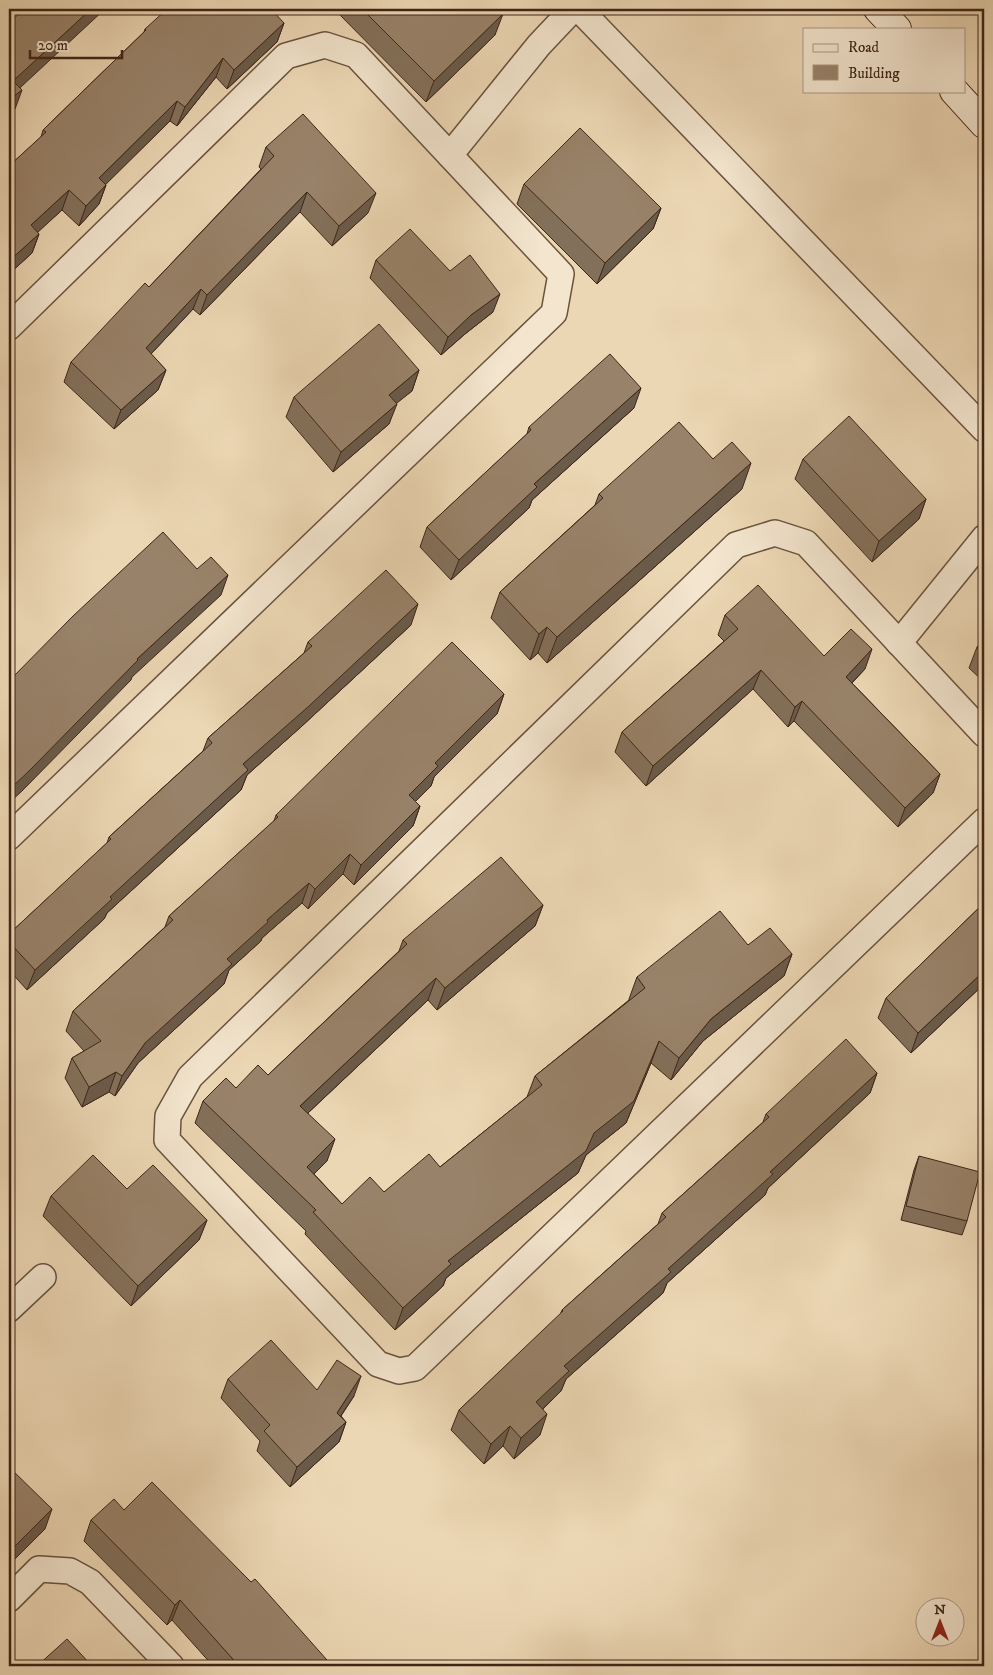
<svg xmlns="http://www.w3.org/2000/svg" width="993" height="1675" viewBox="0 0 993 1675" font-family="'IM FELL DW Pica',serif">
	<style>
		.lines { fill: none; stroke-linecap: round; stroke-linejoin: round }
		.street-casing { stroke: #6a523e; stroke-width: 28 }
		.secondary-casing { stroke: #3e2517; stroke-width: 30 }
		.street { stroke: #f3e5ce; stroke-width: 25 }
		.secondary { stroke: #f3e5ce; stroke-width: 28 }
		.wall { fill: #83705a; stroke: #3e2517 }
		.shaded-wall { fill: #6a5b4a; stroke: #3e2517 }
		.building { fill: #988269; stroke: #3e2517 }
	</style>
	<rect width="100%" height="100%" fill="#ecd7b4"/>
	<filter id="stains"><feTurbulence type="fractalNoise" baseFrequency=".004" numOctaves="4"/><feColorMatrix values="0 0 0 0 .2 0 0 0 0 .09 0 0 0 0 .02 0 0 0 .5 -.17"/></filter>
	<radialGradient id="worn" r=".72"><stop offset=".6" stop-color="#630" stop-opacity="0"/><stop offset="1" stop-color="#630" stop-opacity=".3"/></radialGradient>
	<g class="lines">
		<defs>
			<g id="street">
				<polyline points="579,9 984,429"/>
				<polyline points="450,155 539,45 573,9"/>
				<polyline points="9,327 286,56 325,45 356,55 561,274 554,313 9,837"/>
				<polyline points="899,643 984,538"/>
				<polyline points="984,734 806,543 775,533 736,545 190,1077 168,1116 167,1140 378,1364 399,1371 415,1368 984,821"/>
				<polyline points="9,1309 43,1277"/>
				<polyline points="9,1599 39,1569 70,1571 90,1582 171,1666"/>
			</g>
			<g id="secondary">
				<polyline points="878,9 897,29"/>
				<polyline points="954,91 984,124"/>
			</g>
		</defs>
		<use href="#street" class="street-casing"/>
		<use href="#secondary" class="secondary-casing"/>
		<use href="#street" class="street"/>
		<use href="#secondary" class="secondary"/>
	</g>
	<g class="wall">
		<polygon points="334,9 497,9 495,35 426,102"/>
		<polygon points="284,23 277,42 227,89 216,77 177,126 170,121 105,184 106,185 99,204 79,226 62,210 37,232 39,234 32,253 9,274 9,166 41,137 43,130 144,32 145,29"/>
		<polygon points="266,147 368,213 332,246 300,212 200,315 193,309 151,354 166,370 158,390 114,429 64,382 71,362 149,287 261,169 259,167"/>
		<polygon points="524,184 661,208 653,229 597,284 517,204"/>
		<polygon points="376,260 450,271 493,312 465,334 441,355 370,278"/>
		<polygon points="419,370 412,391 396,403 389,424 333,472 286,417 294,397"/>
		<polygon points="634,408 532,500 529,508 451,580 420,547 427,527 527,434 529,427"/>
		<polygon points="713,459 742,489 547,663 538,653 530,660 491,618 500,592 595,505 599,494"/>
		<polygon points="803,459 926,499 919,519 872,562 795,479"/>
		<polygon points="725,615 824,656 865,669 852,683 940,774 933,793 898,827 794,721 788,727 753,689 646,786 615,752 622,732 724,641 718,635"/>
		<polygon points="411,625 302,726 247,775 241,790 107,913 104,919 27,990 9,970 9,934 107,843 109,837 203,751 208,738 304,653 308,642"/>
		<polygon points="984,639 984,682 969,668 977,647"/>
		<polygon points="504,694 497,714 434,777 431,786 415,801 420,806 413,826 354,885 343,874 308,909 302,903 262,938 261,941 229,970 224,984 138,1063 115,1096 109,1092 82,1107 65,1078 72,1058 84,1051 66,1031 73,1011 165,927 169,916 274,821 276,815"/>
		<polygon points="984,903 984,984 911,1053 878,1018 886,998"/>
		<polygon points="543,905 535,926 437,1010 428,1000 308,1113 327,1161 314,1174 342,1204 384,1192 440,1167 527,1097 535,1076 629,1000 629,999 637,977 748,945 792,954 784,976 703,1041 671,1080 651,1063 626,1123 586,1155 578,1173 446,1278 443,1286 395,1330 305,1234 306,1231 195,1123 203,1101 268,1075 399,951 403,940"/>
		<polygon points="877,1073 870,1093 768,1188 765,1195 667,1283 663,1293 566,1379 561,1391 543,1409 540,1435 514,1459 503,1446 484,1464 451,1430 459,1410 560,1315 562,1310 658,1224 662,1213 763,1122 766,1114"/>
		<polygon points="919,1156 967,1221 962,1235 901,1220 914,1170"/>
		<polygon points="127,1189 207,1220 199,1240 131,1306 43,1216 51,1196"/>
		<polygon points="228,1379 317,1390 354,1396 341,1416 346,1422 339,1442 290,1487 257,1451 260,1441 221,1398"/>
		<polygon points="124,1510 327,1660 325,1666 213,1666 172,1620 167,1625 84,1541 91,1520"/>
	</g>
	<g class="shaded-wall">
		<polygon points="91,9 105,9 9,98 13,81"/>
		<polygon points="503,14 495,35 426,102 434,81"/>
		<polygon points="284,23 277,42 227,89 234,70"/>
		<polygon points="223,58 216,77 177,126 185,107"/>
		<polygon points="22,90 15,109 9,114 9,100"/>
		<polygon points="177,101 170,121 92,198 99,178"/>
		<polygon points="106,185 99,204 79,226 86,206"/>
		<polygon points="69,190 62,210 24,245 31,225"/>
		<polygon points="307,192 300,212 200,315 207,295"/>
		<polygon points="376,193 368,213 332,246 339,226"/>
		<polygon points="661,208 653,229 597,284 605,263"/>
		<polygon points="39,234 32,253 9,274 9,261"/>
		<polygon points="201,289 193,309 138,368 146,348"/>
		<polygon points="500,294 493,312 465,334 441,355 448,337 471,315"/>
		<polygon points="166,370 158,390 114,429 121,410"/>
		<polygon points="419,370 412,391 382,415 389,395"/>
		<polygon points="641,388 634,408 532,500 529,508 451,580 459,560 534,484"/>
		<polygon points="397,404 389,424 333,472 341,452"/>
		<polygon points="751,463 742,489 547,663 557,637"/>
		<polygon points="926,499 919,519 872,562 879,541"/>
		<polygon points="228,575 221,595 132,677 131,680 22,791 9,803 9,790 137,659"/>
		<polygon points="418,604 411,625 302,726 247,775 241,790 107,913 104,919 27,990 35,970 243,764"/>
		<polygon points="547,627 538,653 530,660 539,634"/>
		<polygon points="872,649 865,669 839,696 846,677"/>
		<polygon points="761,670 753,689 646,786 653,766"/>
		<polygon points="504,694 497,714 434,777 431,786 402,815 409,795 435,763"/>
		<polygon points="802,701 794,721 788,727 795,707"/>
		<polygon points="940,774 933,793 898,827 905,808"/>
		<polygon points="420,806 413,826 354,885 361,865"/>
		<polygon points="350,854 343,874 308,909 315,889"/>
		<polygon points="309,883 302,903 262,938 261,941 229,970 224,984 138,1063 115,1096 122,1076 145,1043 227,959 267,920"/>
		<polygon points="543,905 535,926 437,1010 445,988"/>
		<polygon points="792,954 784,976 703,1041 671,1080 679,1058 711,1019"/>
		<polygon points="984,971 984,984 911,1053 918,1033"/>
		<polygon points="436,978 428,1000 292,1128 300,1106"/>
		<polygon points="659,1041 651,1063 626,1123 586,1155 578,1173 446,1278 443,1286 395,1330 403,1308 448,1261 594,1133"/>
		<polygon points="116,1072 109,1092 82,1107 89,1087"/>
		<polygon points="877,1073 870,1093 768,1188 765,1195 667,1283 663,1293 566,1379 561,1391 529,1422 536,1402 564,1366 770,1172"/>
		<polygon points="335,1139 327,1161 299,1189 307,1167"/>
		<polygon points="207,1220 199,1240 131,1306 138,1286"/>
		<polygon points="361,1376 354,1396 330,1432 337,1413"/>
		<polygon points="547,1414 540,1435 514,1459 521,1438"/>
		<polygon points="346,1422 339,1442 290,1487 297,1467"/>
		<polygon points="510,1426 503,1446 484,1464 491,1444"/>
		<polygon points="52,1509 45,1529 9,1565 9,1552"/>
		<polygon points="180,1600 172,1620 167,1625 175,1605"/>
		<polygon points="327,1660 325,1666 320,1666"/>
	</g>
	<g class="building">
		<polygon points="24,9 91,9 13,81 22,90 9,100 9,23"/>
		<polygon points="167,9 271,9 284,23 234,70 223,58 185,107 177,101 99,178 106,185 86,206 69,190 31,225 39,234 9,261 9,166 46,132 43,130 146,30 145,29"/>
		<polygon points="362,9 497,9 503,14 434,81"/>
		<polygon points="303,114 376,193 339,226 307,192 207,295 201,289 146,348 166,370 121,410 71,362 145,283 149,287 274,156 266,147"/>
		<polygon points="580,128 661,208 605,263 524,184"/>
		<polygon points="410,229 450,271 470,255 500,294 471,315 448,337 376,260"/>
		<polygon points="379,324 419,370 389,395 397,404 341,452 294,397"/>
		<polygon points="610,354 641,388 534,484 537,487 459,560 427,527 531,430 529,427"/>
		<polygon points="849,416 926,499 879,541 803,459"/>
		<polygon points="679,422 713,459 732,442 751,463 557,637 547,627 539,634 500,592 603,498 599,494"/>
		<polygon points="163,532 197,569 211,557 228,575 137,659 138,660 30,770 9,790 9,681 73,616"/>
		<polygon points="386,570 418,604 309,706 243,764 248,770 110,897 112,899 35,970 9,942 9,934 111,839 109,837 212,743 208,738 312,646 308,642"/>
		<polygon points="758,585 824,656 851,629 872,649 846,677 940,774 905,808 802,701 795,707 761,670 653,766 622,732 738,629 725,615"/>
		<polygon points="984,639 984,655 977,647"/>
		<polygon points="452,642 504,694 435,763 438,766 409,795 420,806 361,865 350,854 315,889 309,883 267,920 268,922 227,959 232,964 145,1043 122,1076 116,1072 89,1087 72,1058 101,1041 73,1011 173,920 169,916 278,817 276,815"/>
		<polygon points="501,857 543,905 445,988 436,978 300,1106 335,1139 307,1167 342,1204 370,1177 384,1192 429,1154 440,1167 542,1085 535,1076 645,988 637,977 720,911 748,945 770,928 792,954 711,1019 679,1058 659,1041 634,1101 594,1133 586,1151 448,1261 451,1264 403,1308 313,1212 316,1210 203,1101 226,1078 236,1088 258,1065 268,1075 407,944 403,940"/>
		<polygon points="984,903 984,971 918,1033 886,998"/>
		<polygon points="846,1039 877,1073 770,1172 773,1174 668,1269 671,1272 564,1366 569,1371 536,1402 547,1414 521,1438 510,1426 491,1444 459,1410 563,1311 562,1310 666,1217 662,1213 769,1117 766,1114"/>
		<polygon points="93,1155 127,1189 153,1165 207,1220 138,1286 51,1196"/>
		<polygon points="919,1156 980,1172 967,1221 906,1206"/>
		<polygon points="271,1340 317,1390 337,1360 361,1376 337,1413 346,1422 297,1467 264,1431 270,1425 228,1379"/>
		<polygon points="9,1467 52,1509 9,1552"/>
		<polygon points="152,1482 251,1582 255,1579 327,1660 320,1666 239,1666 180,1600 175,1605 91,1520 114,1499 124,1510"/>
		<polygon points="67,1639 92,1666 37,1666"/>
	</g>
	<rect width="993" height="1675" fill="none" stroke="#ecd7b4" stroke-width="30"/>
	<rect x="10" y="10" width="973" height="1655" fill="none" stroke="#3e2517" stroke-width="2.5"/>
	<rect x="15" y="15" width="963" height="1645" fill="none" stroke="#3e2517"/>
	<rect x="803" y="28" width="162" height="65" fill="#f3e5ce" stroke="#ab9885"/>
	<rect x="813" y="44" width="25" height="8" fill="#f3e5ce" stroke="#ab9885"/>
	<text x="848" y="52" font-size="15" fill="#3e2517">Road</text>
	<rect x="813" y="65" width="25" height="15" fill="#988269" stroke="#ab9885"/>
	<text x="848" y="78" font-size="15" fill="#3e2517">Building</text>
	<g transform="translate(940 1622)"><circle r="24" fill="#f3e5ce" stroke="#ab9885"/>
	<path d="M0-4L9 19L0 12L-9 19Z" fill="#8f2418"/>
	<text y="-8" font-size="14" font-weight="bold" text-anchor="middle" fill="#3e2517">N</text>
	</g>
	<path d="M30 50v8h92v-8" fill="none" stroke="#3e2517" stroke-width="2.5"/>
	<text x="38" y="50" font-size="15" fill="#3e2517" stroke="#f3e5ce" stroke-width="4" paint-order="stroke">20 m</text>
	<rect width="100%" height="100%" filter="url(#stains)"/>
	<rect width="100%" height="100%" fill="url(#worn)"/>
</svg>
